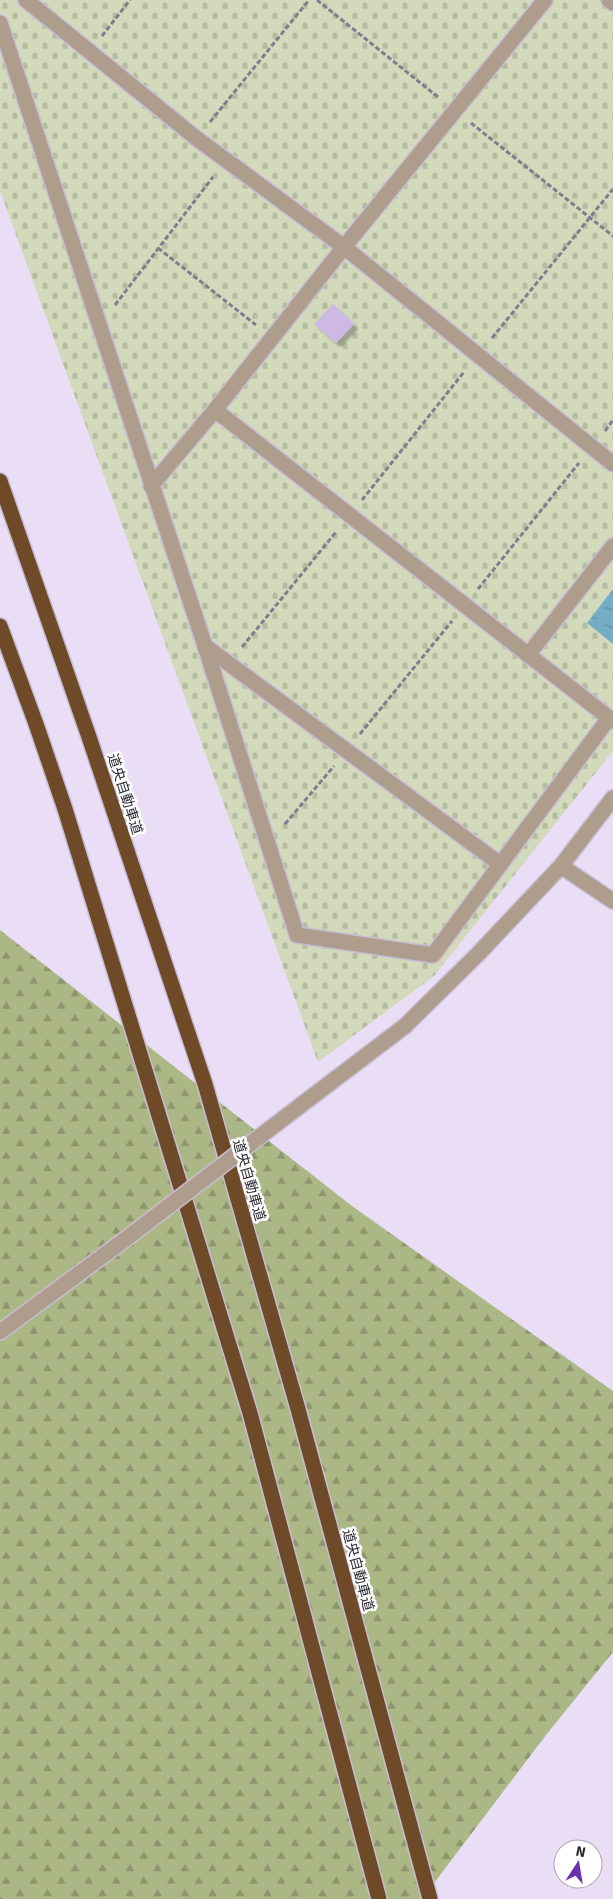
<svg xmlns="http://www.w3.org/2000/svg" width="613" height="1899" viewBox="0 0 613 1899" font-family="Signika,'Noto Sans JP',sans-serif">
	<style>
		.forest { fill: url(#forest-firs) }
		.cemetery { fill: url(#cemetery-stones) }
		.water { fill: url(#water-ripples) }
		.building { fill: #ceb8e6; filter: url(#shadow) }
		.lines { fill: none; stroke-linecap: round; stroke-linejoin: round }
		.minor-casing { stroke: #c7bdd2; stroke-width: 18 }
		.highway-casing { stroke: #c7bdd2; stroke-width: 18 }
		.path { stroke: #837c8c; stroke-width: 3; stroke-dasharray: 5 2.5; stroke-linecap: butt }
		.minor { stroke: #ae9c8c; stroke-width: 15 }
		.highway { stroke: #6e4a29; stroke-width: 15 }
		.minor-bridge-casing { stroke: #c7bdd2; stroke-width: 18; stroke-linecap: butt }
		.minor-bridge { stroke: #ae9c8c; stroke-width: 15 }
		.labels { text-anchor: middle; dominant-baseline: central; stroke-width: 5; stroke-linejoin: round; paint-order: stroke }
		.street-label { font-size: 14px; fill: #2b2730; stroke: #fff }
	</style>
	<defs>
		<pattern id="forest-firs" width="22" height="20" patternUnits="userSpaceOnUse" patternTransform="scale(1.25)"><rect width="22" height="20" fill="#acb786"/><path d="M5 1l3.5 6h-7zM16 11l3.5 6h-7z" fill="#8c956e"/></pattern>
		<pattern id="cemetery-stones" width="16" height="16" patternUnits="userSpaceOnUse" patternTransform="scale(1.25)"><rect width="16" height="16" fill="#d2dabb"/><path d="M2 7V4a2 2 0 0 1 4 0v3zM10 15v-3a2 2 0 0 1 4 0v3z" fill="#b4bba1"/></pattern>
		<pattern id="water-ripples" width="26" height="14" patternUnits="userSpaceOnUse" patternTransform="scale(1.25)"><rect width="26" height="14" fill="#76adc6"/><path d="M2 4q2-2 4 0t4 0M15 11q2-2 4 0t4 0" fill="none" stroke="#618da1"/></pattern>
		<filter id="shadow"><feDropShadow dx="4.5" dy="4.5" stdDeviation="1" flood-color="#0004"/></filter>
	</defs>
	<rect width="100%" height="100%" fill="#e9def6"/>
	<polygon class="forest" points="0,930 352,1206 613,1391 613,1652 546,1735 422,1899 0,1899"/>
	<polygon class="cemetery" points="0,0 613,0 613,751 434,976 318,1062 0,191"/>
	<polygon class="water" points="613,589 613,644 587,623"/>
	<polygon class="building" points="333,304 354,324 336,343 314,324"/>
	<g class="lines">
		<defs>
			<g id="minor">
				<polyline points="26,0 196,138 344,247 613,464"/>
				<polyline points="609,0 613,3"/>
				<polyline points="0,23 205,646 297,935 433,955 609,718"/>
				<polyline points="215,410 613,721"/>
				<polyline points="151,486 215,410 344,247 545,0"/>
				<polyline points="205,646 500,864"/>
				<polyline points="528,655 613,546"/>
				<polyline points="561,866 613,901"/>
				<polyline points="305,1102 405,1026 479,953 561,866 613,798"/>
				<polyline points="0,1332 127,1238"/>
			</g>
			<g id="highway">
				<polyline points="0,481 89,737 205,1084 298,1409 430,1899"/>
				<polyline points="0,626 36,724 65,809 250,1413 379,1899"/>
			</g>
		</defs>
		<use href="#minor" class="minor-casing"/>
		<use href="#highway" class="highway-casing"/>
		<g class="path">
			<polyline points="317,0 438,97"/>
			<polyline points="102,36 130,0"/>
			<polyline points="210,122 309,0"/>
			<polyline points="471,123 613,236"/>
			<polyline points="158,248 256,325"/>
			<polyline points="115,305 213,177"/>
			<polyline points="492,338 613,189"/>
			<polyline points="605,431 613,420"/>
			<polyline points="362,500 464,372"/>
			<polyline points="478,589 579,463"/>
			<polyline points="242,647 336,532"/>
			<polyline points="360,734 452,621"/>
			<polyline points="285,824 334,766"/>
			<polyline points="0,1898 1,1899"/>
		</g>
		<use href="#minor" class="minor"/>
		<use href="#highway" class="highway"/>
		<defs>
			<polyline id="minor-bridge" points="127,1238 305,1102"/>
		</defs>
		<use href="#minor-bridge" class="minor-bridge-casing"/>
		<use href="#minor-bridge" class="minor-bridge"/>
	</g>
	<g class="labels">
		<g class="street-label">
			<text transform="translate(125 794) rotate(72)">道央自動車道</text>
			<text transform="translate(249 1180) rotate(74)">道央自動車道</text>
			<text transform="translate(358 1570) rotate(75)">道央自動車道</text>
		</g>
	</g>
	<g transform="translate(578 1864) rotate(12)"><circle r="24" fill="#ffffff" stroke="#aaa9ac"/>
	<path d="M0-4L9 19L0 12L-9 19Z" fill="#6833ab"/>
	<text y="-8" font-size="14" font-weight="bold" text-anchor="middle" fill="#2b2730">N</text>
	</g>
</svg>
